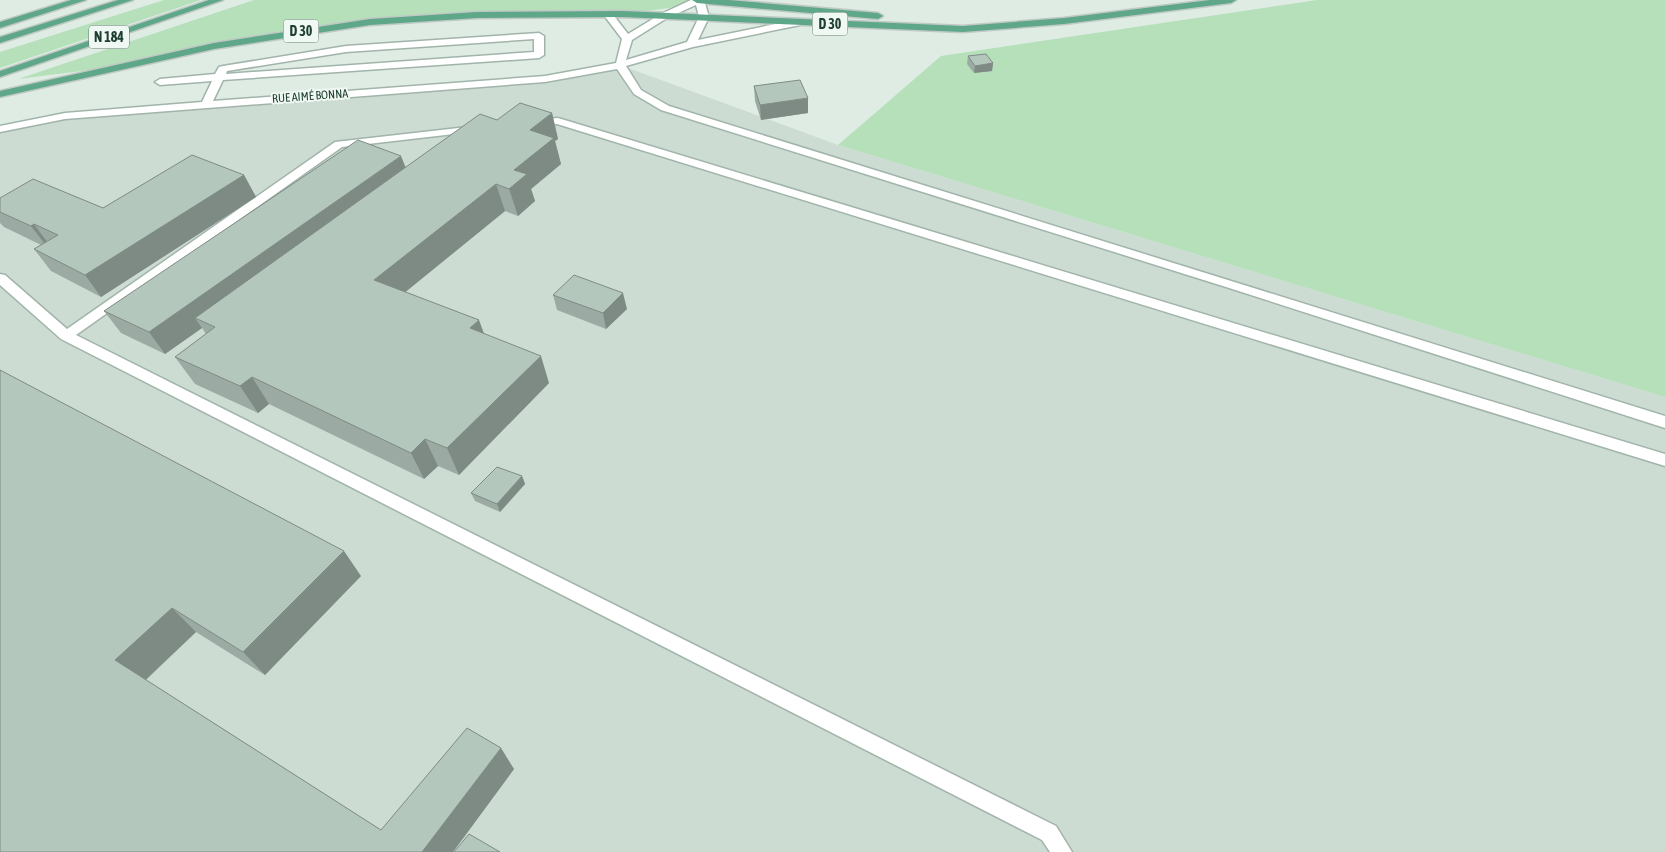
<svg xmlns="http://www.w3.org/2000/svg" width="1665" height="852" viewBox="0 0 1665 852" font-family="'Asap Condensed',sans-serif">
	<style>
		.built { fill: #cddcd3 }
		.green { fill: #b5e0ba }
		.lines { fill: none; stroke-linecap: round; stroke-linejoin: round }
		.minor-casing { stroke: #a1b4aa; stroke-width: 3 }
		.major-casing { stroke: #c0c9c5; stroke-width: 3 }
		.minor { fill: #fff; fill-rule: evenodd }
		.major { fill: #5fa789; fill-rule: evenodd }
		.wall { fill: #9baba3 }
		.shaded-wall { fill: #7e8b84 }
		.building { fill: #b4c7bd; stroke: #7e8b84 }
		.labels { text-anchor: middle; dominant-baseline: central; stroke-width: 4; stroke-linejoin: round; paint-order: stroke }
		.far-street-label { font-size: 12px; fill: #1e3e30; stroke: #f0f8f3 }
		.shield { fill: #f0f8f3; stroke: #5d766a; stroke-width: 1 }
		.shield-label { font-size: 14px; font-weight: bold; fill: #1e3e30 }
	</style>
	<rect width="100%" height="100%" fill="#dfece4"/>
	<polygon class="built" points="620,65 838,145 1665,397 1665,852 0,852 0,129 65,116 544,79"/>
	<g class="green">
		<polygon points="164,0 201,0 0,68 0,52"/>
		<polygon points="254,0 699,0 692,5 623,14 477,15 304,30 113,67 18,79"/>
		<polygon points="1317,0 1665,0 1665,397 838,145 941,56"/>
	</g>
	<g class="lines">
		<defs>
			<g id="minor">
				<path d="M691 0H704L709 17 698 40 800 19 805 22 800 25 693 47 626 66 641 90 669 106 1665 416V428L1226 287 661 110 634 94 617 69 545 82 65 119 0 132V126L65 113 202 102 212 81 160 85 155 82 160 79 215 74 219 67 223 66 346 46 539 33 544 36V55L539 58 223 80 213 101 545 76 616 63 622 39 603 14 605 12H611L628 34 661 14ZM696 5 699 17 687 42 626 60 632 40 667 18ZM534 39V52L226 74 227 71 346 52Z"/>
				<polygon points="558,118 1665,454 1665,466 557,124 534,126 529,123 534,120"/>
				<polygon points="476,126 482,129 480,131 342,147 76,335 1056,826 1072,852 1050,852 1042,840 61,339 0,285 0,274 5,275 67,329 335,142"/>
			</g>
			<g id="major">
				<polygon points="71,0 86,0 0,28 0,22"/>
				<polygon points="118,0 133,0 0,43 0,37"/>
				<polygon points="209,0 223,0 0,77 0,71"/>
				<polygon points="692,0 729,0 878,13 883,16 878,19 697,3"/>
				<polygon points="1210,0 1236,0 1231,3 1064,24 963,32 623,17 477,18 370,25 214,49 0,97 0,91 214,43 370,19 477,12 623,11 963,26 1064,18"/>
			</g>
		</defs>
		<use href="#minor" class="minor-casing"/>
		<use href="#major" class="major-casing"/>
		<use href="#minor" class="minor"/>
		<use href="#major" class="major"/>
	</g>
	<g class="wall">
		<polygon points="968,56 993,63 992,71 974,73 967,64"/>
		<polygon points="754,86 808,113 761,120 755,101"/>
		<polygon points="552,113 558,139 555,141 561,164 531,189 535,201 518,216 505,211 405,292 484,333 549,383 459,475 438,466 424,479 269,404 258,413 195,384 175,357 206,334 202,328 165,354 121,333 104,311 406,167 497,120"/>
		<polygon points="244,175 256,197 101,297 51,271 34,249 41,245 4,227 0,223 0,198 103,208"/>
		<polygon points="553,295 627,309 606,329 557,310"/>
		<polygon points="0,370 361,576 265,675 196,632 146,680 381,830 514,769 453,852 0,852"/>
		<polygon points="522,476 525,484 500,512 475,501 471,493"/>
	</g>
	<g class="shaded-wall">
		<polygon points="993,63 992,71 974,73 975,66"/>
		<polygon points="808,98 808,113 761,120 760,105"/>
		<polygon points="552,113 558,139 555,141 561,164 531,189 535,201 518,216 509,189 514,170 530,130"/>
		<polygon points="401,156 410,178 195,318 202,328 165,354 149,332"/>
		<polygon points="244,175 256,197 101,297 85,275"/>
		<polygon points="496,184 505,211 387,307 374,280"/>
		<polygon points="34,224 50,246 48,248 31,226"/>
		<polygon points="623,293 627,309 606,329 603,313"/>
		<polygon points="479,320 489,347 470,328"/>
		<polygon points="541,356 549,383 459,475 447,448"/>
		<polygon points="252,377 269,404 258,413 240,386"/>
		<polygon points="425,439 438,466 424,479 411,453"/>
		<polygon points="522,476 525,484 500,512 497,504"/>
		<polygon points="344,551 361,576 265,675 243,652"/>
		<polygon points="172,608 196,632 142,683 115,660"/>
		<polygon points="501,748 514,769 453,852 422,852"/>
	</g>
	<g class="building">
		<polygon points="986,54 993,63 975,66 968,56"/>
		<polygon points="800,80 808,98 760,105 754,86"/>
		<polygon points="520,103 552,113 530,130 554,138 514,170 527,174 509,189 496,184 374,280 479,320 470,328 541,356 447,448 425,439 411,453 252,377 240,386 175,357 215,327 195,318 480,114 497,120"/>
		<polygon points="358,140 401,156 149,332 104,311"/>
		<polygon points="192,155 244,175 85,275 34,249 58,235 34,224 31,226 0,212 0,198 33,179 103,208"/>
		<polygon points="574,275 623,293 603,313 553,295"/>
		<polygon points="0,370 344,551 243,652 172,608 115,660 381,830 467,728 501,748 422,852 0,852"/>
		<polygon points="497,467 522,476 497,504 471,493"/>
		<polygon points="469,834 500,852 454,852"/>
	</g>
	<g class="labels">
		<g class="far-street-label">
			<text transform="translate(310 96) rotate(-4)">RUE AIMÉ BONNA</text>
		</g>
		<g class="shield">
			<rect x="812.5" y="12.5" width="35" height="23" rx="4"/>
			<rect x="283.5" y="19.5" width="35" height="23" rx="4"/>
			<rect x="89" y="25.5" width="40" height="23" rx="4"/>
		</g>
		<g class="shield-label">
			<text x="830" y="24">D 30</text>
			<text x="301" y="31">D 30</text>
			<text x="109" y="37">N 184</text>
		</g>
	</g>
</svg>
